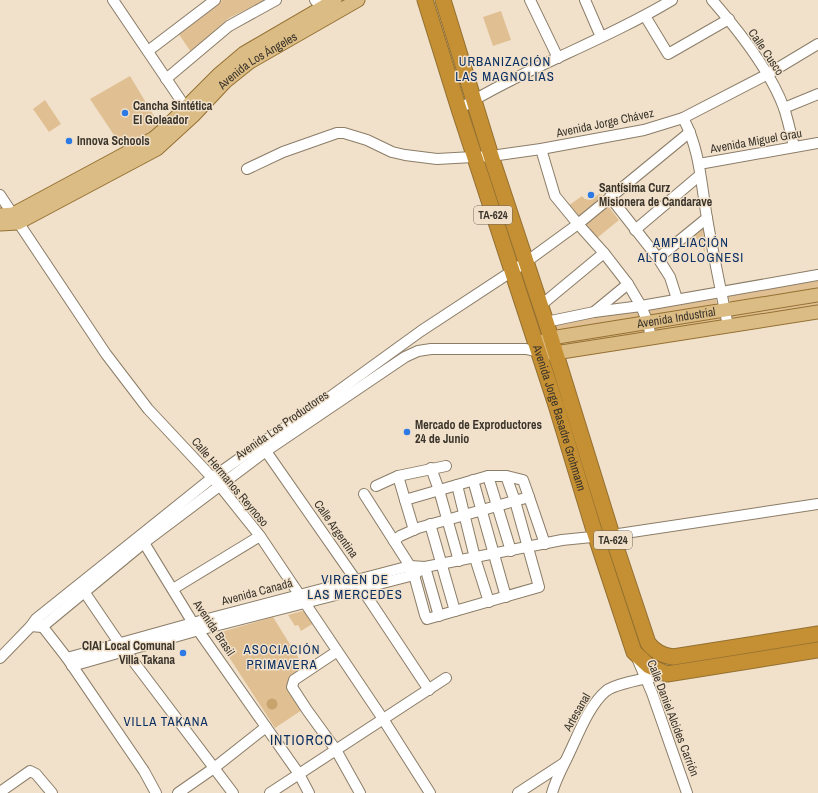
<svg xmlns="http://www.w3.org/2000/svg" width="818" height="793" viewBox="0 0 818 793" font-family="'Archivo Narrow',sans-serif">
	<style>
		.green { fill: #e0c092 }
		.water { fill: #c7a46e }
		.lines { fill: none; stroke-linecap: round; stroke-linejoin: round }
		.minor-casing { stroke: #8b7d68; stroke-width: 12 }
		.major-casing { stroke: #947031; stroke-width: 15 }
		.highway-casing { stroke: #947031; stroke-width: 17 }
		.minor { stroke: #fff; stroke-width: 10 }
		.major { stroke: #dcbc85; stroke-width: 13 }
		.highway { stroke: #c59034; stroke-width: 15 }
		.poi-dot { fill: #2d79e5; stroke: #f1e1cb; stroke-width: 1.5 }
		.labels { text-anchor: middle; dominant-baseline: central; stroke-width: 3; stroke-linejoin: round; paint-order: stroke }
		.shield { fill: #f1e1cb; stroke: #71685b; stroke-width: 1 }
		.shield-label { font-size: 11px; font-weight: bold; fill: #3a342b }
		.street-label { font-size: 12px; fill: #3a342b; stroke: #f1e1cb }
		.poi-label { font-size: 12px; font-weight: bold; fill: #3a342b; stroke: #f1e1cb; text-anchor: start }
		.neighbourhood-label { font-size: 13px; letter-spacing: 1px; fill: #0a2f62; stroke: #f1e1cb }
		.quarter-label { font-size: 14px; letter-spacing: 1px; fill: #0a2f62; stroke: #f1e1cb }
	</style>
	<rect width="100%" height="100%" fill="#f1e1cb"/>
	<g class="green">
		<polygon points="222,0 266,0 229,18 191,52 178,33"/>
		<polygon points="501,11 511,40 493,46 483,17"/>
		<polygon points="130,76 160,126 124,150 90,99"/>
		<polygon points="45,100 61,124 49,132 33,109"/>
		<polygon points="599,194 607,197 579,219 568,206 582,196 585,199 590,200"/>
		<polygon points="608,206 619,220 597,238 586,224"/>
		<polygon points="703,228 705,252 694,234"/>
		<polygon points="818,280 818,288 733,302 730,301 728,297 730,294"/>
		<polygon points="715,298 717,302 715,305 652,316 649,315 648,311 650,308"/>
		<polygon points="818,299 818,308 737,320 733,319 731,315"/>
		<polygon points="639,310 640,314 639,317 558,330 555,329 554,325 556,322"/>
		<polygon points="721,316 721,319 719,323 657,331 655,327"/>
		<polygon points="646,329 644,336 561,347 560,343"/>
		<polygon points="302,611 307,612 314,623 301,631 298,625 295,626 288,615"/>
		<polygon points="273,617 306,670 288,680 305,708 275,728 214,634"/>
	</g>
	<circle class="water" cx="272" cy="704" r="5.5"/>
	<g class="lines">
		<defs>
			<g id="minor">
				<polyline points="113,0 186,108"/>
				<polyline points="315,0 326,13"/>
				<polyline points="530,0 558,58"/>
				<polyline points="585,0 601,37"/>
				<path d="M712 0C739 31 770 70 784 108 788 120 791 134 794 147"/>
				<polyline points="645,16 668,54 729,19"/>
				<polyline points="148,51 215,0"/>
				<polyline points="166,79 229,26 276,0"/>
				<polyline points="784,108 818,94"/>
				<path d="M459 109C527 67 604 41 672 0"/>
				<path d="M683 118C700 149 701 184 707 218 713 254 721 290 728 326"/>
				<polyline points="541,149 555,196 578,224 604,253 628,284 641,306 648,323 651,338"/>
				<polyline points="699,164 818,143"/>
				<polyline points="247,169 283,152 337,133 344,133 367,140 392,152 405,155 437,159 491,156 541,149 644,130 683,118 768,74 818,44"/>
				<polyline points="0,195 106,354 148,409 220,486 260,536 383,719 430,793"/>
				<polyline points="610,197 658,258 670,277 677,299"/>
				<polyline points="635,230 700,175"/>
				<polyline points="658,258 707,218"/>
				<polyline points="540,306 604,253"/>
				<polyline points="594,312 628,284"/>
				<polyline points="546,322 594,312 641,306 818,275"/>
				<polyline points="263,447 362,589 429,690"/>
				<polyline points="431,468 439,490 459,561"/>
				<polyline points="488,476 511,551"/>
				<polyline points="506,476 523,480 529,497"/>
				<polyline points="473,480 506,597"/>
				<polyline points="457,485 475,558 489,602"/>
				<polyline points="376,486 398,476 446,466"/>
				<polyline points="364,494 410,566 414,575 425,615 427,619 539,587 515,501 506,476 488,476 405,500 398,476"/>
				<polyline points="405,500 414,530"/>
				<polyline points="430,524 455,611"/>
				<polyline points="141,538 193,623 299,774 309,793"/>
				<polyline points="394,541 400,536 418,528 529,497 545,544"/>
				<polyline points="425,567 439,616"/>
				<polyline points="81,587 115,637 233,793"/>
				<polyline points="173,589 260,536"/>
				<polyline points="39,622 67,658 144,771 156,793"/>
				<polyline points="31,626 42,627 145,542 266,451 405,357 418,351 431,349 526,349 539,352"/>
				<polyline points="336,652 294,680 292,687 307,710 336,750 360,793"/>
				<polyline points="0,658 31,626 36,619 212,478 260,444 316,407 421,331 526,262 578,224 690,132"/>
				<polyline points="67,658 200,621 410,566 425,567 562,540 612,535 818,504"/>
				<polyline points="637,658 652,693 687,793"/>
				<polyline points="72,666 199,630 414,575 419,571"/>
				<polyline points="0,792 30,771 36,774 52,793"/>
				<polyline points="178,793 214,768 266,727"/>
				<polyline points="270,793 446,678"/>
				<polyline points="518,793 564,763"/>
				<path d="M552 793C555 782 560 772 565 762 576 741 587 707 606 691 616 683 653 677 667 674"/>
			</g>
			<g id="major">
				<polyline points="0,215 13,214 154,138 161,132 218,75 244,53 335,0"/>
				<path id="s1" d="M0 224 18 223 157 149 193 116 225 82 250 62 358 0"/>
				<path id="s2" d="M536 344 551 338 818 295"/>
				<polyline points="546,353 555,353 818,312"/>
			</g>
			<g id="highway">
				<path id="s3" d="M425 0 459 109 556 405 596 537 634 652 649 666 667 674 818 650"/>
				<path d="M443 0 491 156 546 322 612 535 648 643C655 652 663 656 673 657L818 634"/>
			</g>
		</defs>
		<use href="#minor" class="minor-casing"/>
		<use href="#major" class="major-casing"/>
		<use href="#highway" class="highway-casing"/>
		<use href="#minor" class="minor"/>
		<use href="#major" class="major"/>
		<use href="#highway" class="highway"/>
	</g>
	<g class="poi-dot">
		<circle cx="125" cy="113" r="4"/>
		<circle cx="69" cy="141" r="4"/>
		<circle cx="591" cy="195" r="4"/>
		<circle cx="407" cy="432" r="4"/>
		<circle cx="183" cy="653" r="4"/>
	</g>
	<g class="labels">
		<g class="shield">
			<rect x="474" y="206" width="38" height="18" rx="3"/>
			<rect x="594" y="531" width="38" height="18" rx="3"/>
		</g>
		<g class="shield-label">
			<text x="493" y="215">TA-624</text>
			<text x="613" y="540">TA-624</text>
		</g>
		<g class="street-label">
			<text transform="translate(766 52) rotate(56)">Calle Cusco</text>
			<text stroke="none"><textPath href="#s1" startOffset="310">Avenida Los Ángeles</textPath></text>
			<text transform="translate(605 123) rotate(-12)">Avenida Jorge Chávez</text>
			<text transform="translate(756 141) rotate(-10)">Avenida Miguel Grau</text>
			<text stroke="none"><textPath href="#s2" startOffset="143">Avenida Industrial</textPath></text>
			<text stroke="none"><textPath href="#s3" startOffset="439">Avenida Jorge Basadre Grohmann</textPath></text>
			<text transform="translate(282 425) rotate(-35)">Avenida Los Productores</text>
			<text transform="translate(230 482) rotate(50)">Calle Hermanos Reynoso</text>
			<text transform="translate(336 529) rotate(55)">Calle Argentina</text>
			<text transform="translate(257 592) rotate(-15)">Avenida Canadá</text>
			<text transform="translate(214 628) rotate(56)">Avenida Brasil</text>
			<text transform="translate(577 712) rotate(-60)">Artesanal</text>
			<text transform="translate(673 718) rotate(69)">Calle Daniel Alcides Carrión</text>
		</g>
		<g class="poi-label">
			<text x="133" y="106">Cancha Sintética<tspan x="133" dy="14">El Goleador</tspan></text>
			<text x="77" y="141">Innova Schools</text>
			<text x="599" y="188">Santísima Curz<tspan x="599" dy="14">Misionera de Candarave</tspan></text>
			<text x="415" y="425">Mercado de Exproductores<tspan x="415" dy="14">24 de Junio</tspan></text>
			<text x="175" y="646" text-anchor="end">CIAI Local Comunal<tspan x="175" dy="14">Villa Takana</tspan></text>
		</g>
		<g class="neighbourhood-label">
			<text x="505" y="61">URBANIZACIÓN<tspan x="505" dy="15">LAS MAGNOLIAS</tspan></text>
			<text x="691" y="242">AMPLIACIÓN<tspan x="691" dy="15">ALTO BOLOGNESI</tspan></text>
			<text x="355" y="579">VIRGEN DE<tspan x="355" dy="15">LAS MERCEDES</tspan></text>
			<text x="282" y="649">ASOCIACIÓN<tspan x="282" dy="15">PRIMAVERA</tspan></text>
			<text x="166" y="721">VILLA TAKANA</text>
		</g>
		<g class="quarter-label">
			<text x="302" y="740">INTIORCO</text>
		</g>
	</g>
</svg>
